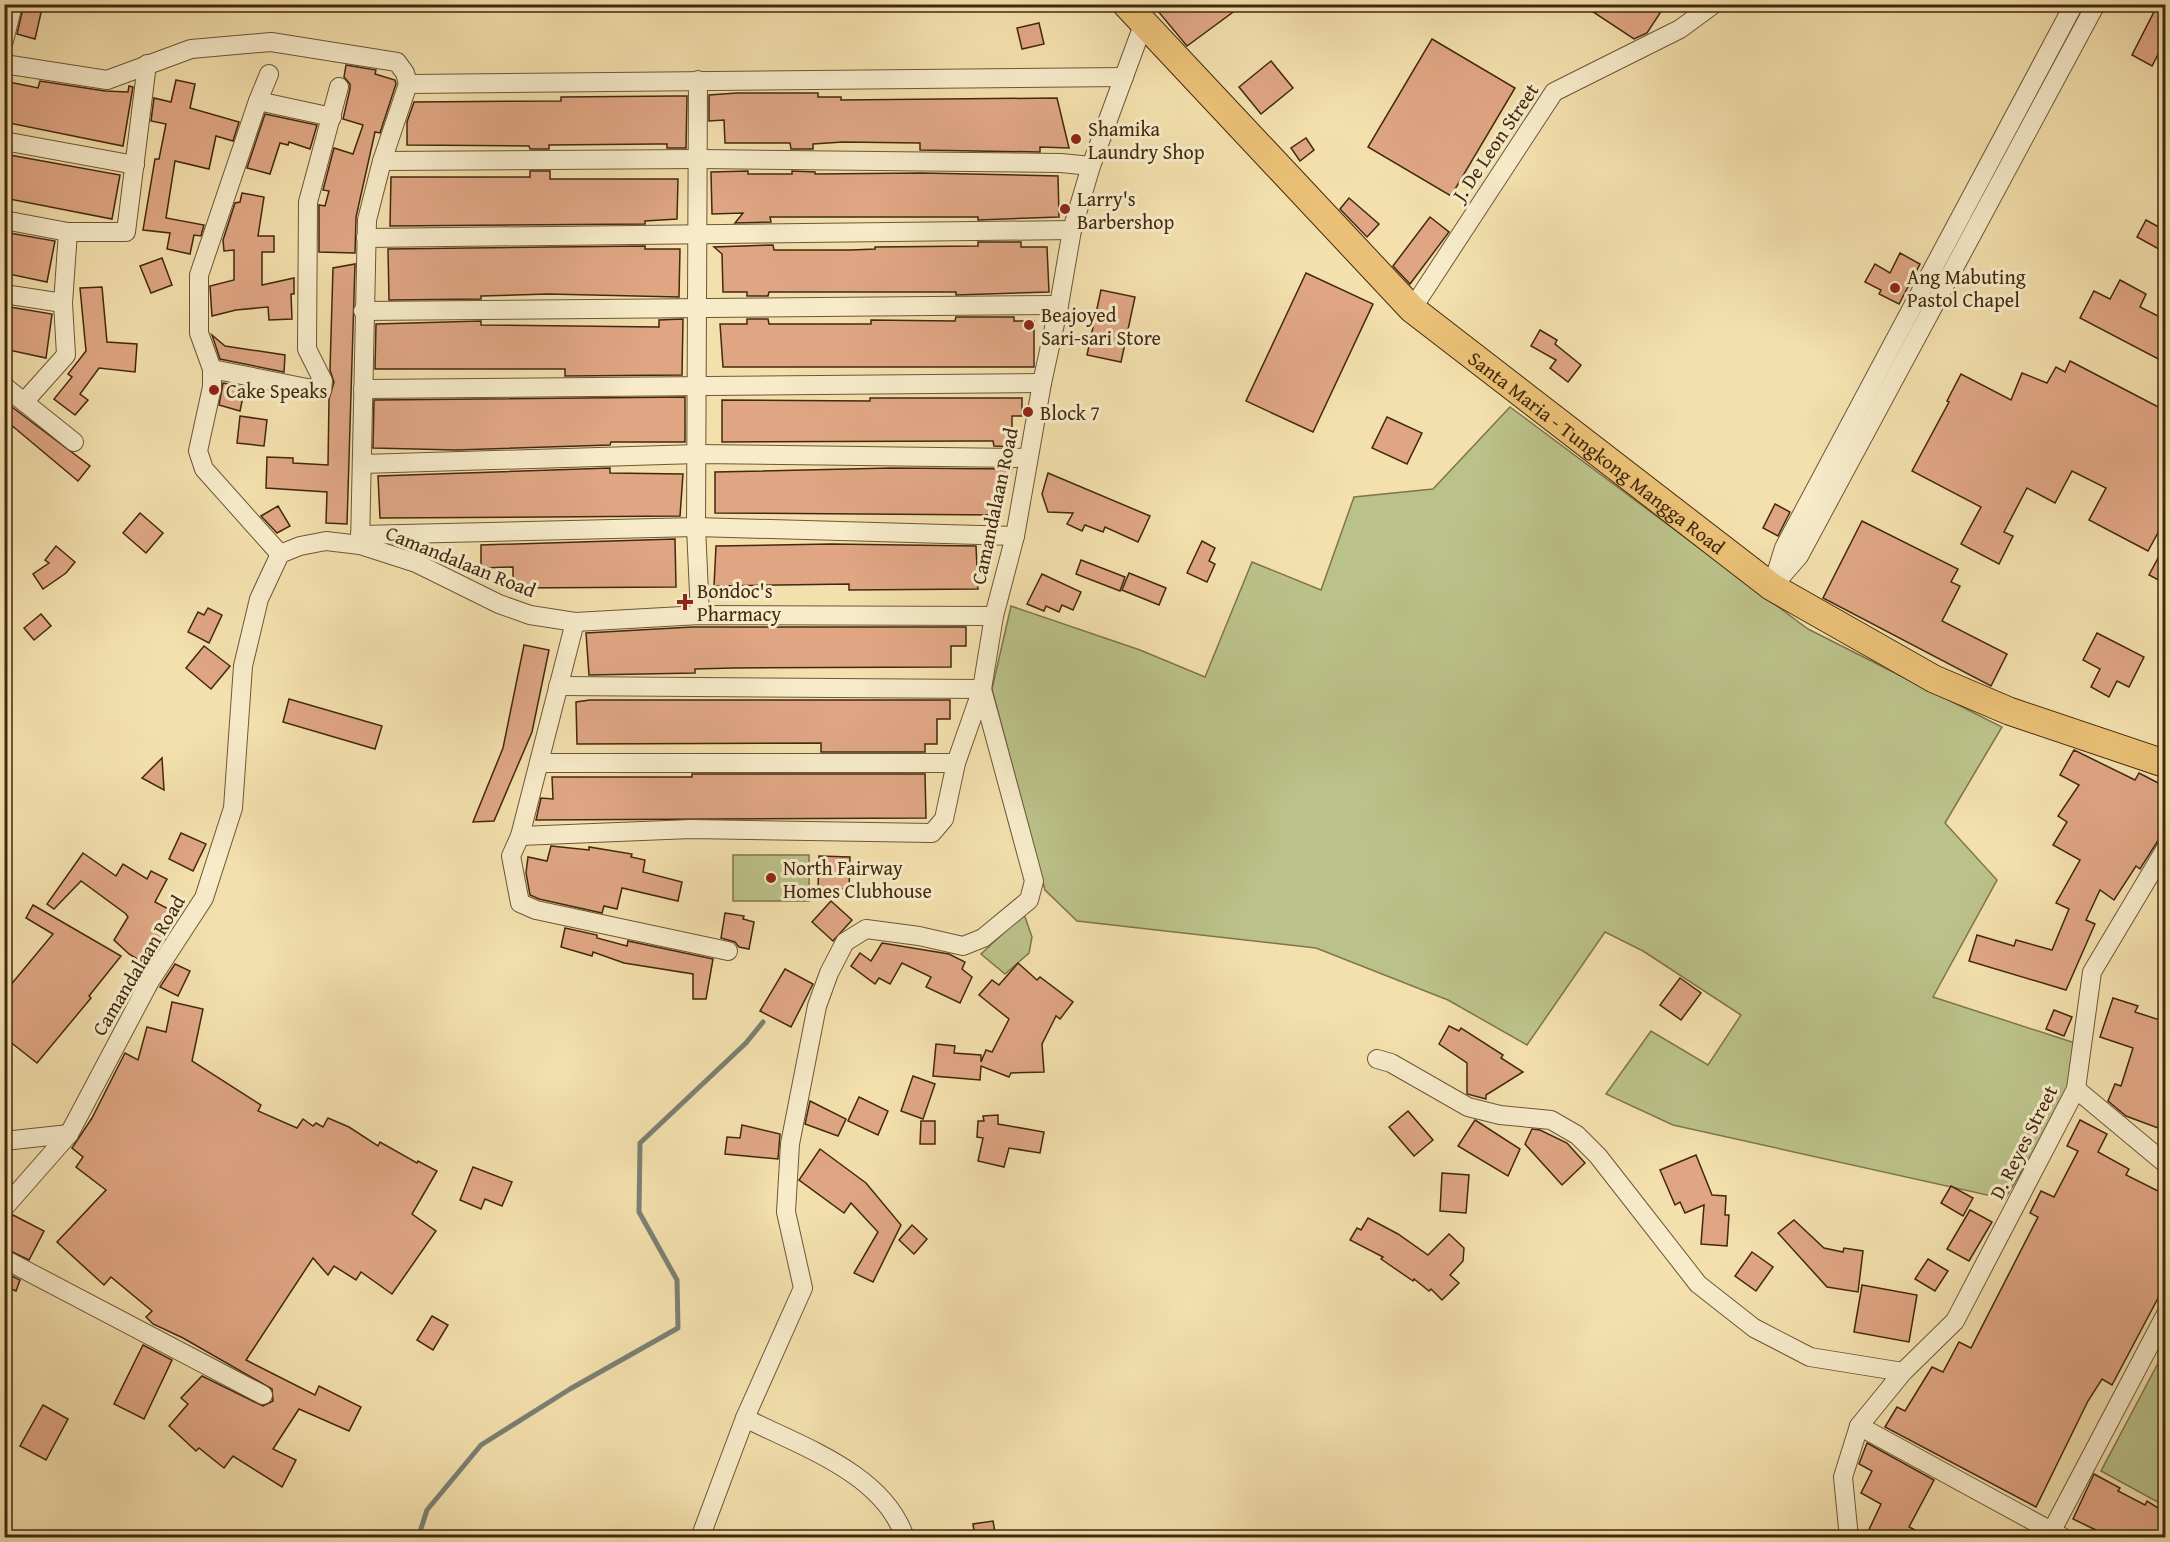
<svg xmlns="http://www.w3.org/2000/svg" width="2170" height="1542" viewBox="0 0 2170 1542" font-family="'Gentium Book Plus',serif">
	<style>
		.green { fill: #bbc289; stroke: #7e754c; stroke-width: 1.5 }
		.lines { fill: none; stroke-linecap: round; stroke-linejoin: round }
		.stream { stroke: #7b8073; stroke-width: 5 }
		.building { fill: #e0a684; stroke: #42280e; stroke-width: 1.5 }
		.minor-casing { stroke: #6e5636; stroke-width: 20 }
		.primary-casing { stroke: #42280e; stroke-width: 29 }
		.minor { stroke: #f7ebca; stroke-width: 18 }
		.primary { stroke: #eac076; stroke-width: 27 }
		.poi-dot { fill: #8f2418; stroke: #f7ebca; stroke-width: 2 }
		.labels { text-anchor: middle; dominant-baseline: central; stroke-width: 6; stroke-linejoin: round; paint-order: stroke }
		.poi-label { font-size: 20px; fill: #42280e; stroke: #f7ebca; text-anchor: start }
		.street-label { font-size: 20px; fill: #42280e; stroke: #f7ebca }
	</style>
	<rect width="100%" height="100%" fill="#f3e0ad"/>
	<filter id="stains"><feTurbulence type="fractalNoise" baseFrequency=".00333" numOctaves="4"/><feColorMatrix values="0 0 0 0 .2 0 0 0 0 .09 0 0 0 0 .02 0 0 0 .5 -.17"/></filter>
	<radialGradient id="worn" r=".72"><stop offset=".6" stop-color="#630" stop-opacity="0"/><stop offset="1" stop-color="#630" stop-opacity=".3"/></radialGradient>
	<g class="green">
		<polygon points="1510,407 1808,629 2002,727 1945,823 1997,880 1933,997 2075,1043 2068,1094 2005,1199 1673,1125 1606,1094 1651,1031 1708,1065 1741,1015 1643,951 1605,932 1527,1045 1448,1000 1316,948 1077,921 1045,890 992,689 1011,606 1140,650 1205,677 1252,562 1321,590 1354,497 1433,489"/>
		<rect x="733" y="855" width="76" height="46"/>
		<polygon points="1024,914 1032,937 1029,953 1005,974 981,954"/>
		<polygon points="2165,1350 2165,1506 2101,1471"/>
	</g>
	<g class="lines">
		<polyline class="stream" points="418,1538 427,1510 481,1445 570,1389 678,1328 677,1280 639,1212 640,1143 746,1043 763,1022"/>
	</g>
	<g class="building">
		<polygon points="24,4 43,4 35,39 17,34"/>
		<polygon points="1165,4 1244,4 1187,46 1157,10"/>
		<polygon points="1581,4 1666,4 1647,33 1634,39"/>
		<polygon points="2158,4 2166,4 2166,54 2160,51 2152,66 2132,55"/>
		<polygon points="1039,23 1044,44 1022,49 1017,28"/>
		<polygon points="1432,39 1515,88 1451,196 1368,147"/>
		<polygon points="1271,61 1293,88 1261,114 1239,87"/>
		<polygon points="346,65 376,70 375,74 395,80 396,84 380,133 375,132 356,217 355,253 319,252 319,205 325,206 329,191 323,190 334,148 353,154 363,125 343,119 350,89 350,84 344,77"/>
		<polygon points="176,80 195,84 190,108 239,122 233,141 216,136 209,169 175,161 166,218 204,225 201,236 194,235 190,254 167,249 170,233 143,230 155,159 159,159 166,124 151,121 154,98 171,102"/>
		<polygon points="4,81 38,88 40,81 105,91 128,92 129,86 133,87 123,146 4,122"/>
		<polygon points="737,93 818,93 818,97 841,97 841,100 1057,98 1069,148 1040,147 1040,152 920,150 920,143 843,142 813,144 813,149 791,149 790,143 725,143 724,120 709,121 709,95"/>
		<polygon points="678,96 687,96 686,148 667,148 667,144 655,144 549,145 549,149 530,149 529,146 407,145 407,122 414,102 561,101 561,97"/>
		<polygon points="265,114 317,125 310,149 289,142 288,145 280,143 270,174 247,168"/>
		<polygon points="1306,138 1314,150 1300,161 1291,148"/>
		<polygon points="4,154 120,175 112,219 4,198"/>
		<polygon points="530,171 550,171 550,179 678,179 677,219 645,221 645,224 390,226 391,177 530,177"/>
		<polygon points="748,171 748,174 792,174 792,171 815,172 815,174 921,173 1058,176 1059,217 978,220 978,217 770,217 771,222 735,223 743,213 712,214 711,172"/>
		<polygon points="242,193 264,197 258,236 274,236 274,252 262,252 262,285 294,278 294,294 291,294 292,319 269,320 268,307 236,310 212,316 210,286 234,280 234,250 224,251 223,240 235,203 240,202"/>
		<polygon points="1349,198 1379,224 1367,237 1340,209"/>
		<polygon points="1430,217 1449,232 1410,284 1393,266"/>
		<polygon points="2146,220 2166,231 2166,253 2137,237"/>
		<polygon points="4,232 55,241 47,282 4,273"/>
		<polygon points="978,242 1021,242 1021,247 1047,247 1049,292 956,295 956,292 769,292 768,296 747,296 747,292 723,292 722,254 714,247 773,245 774,250 851,250 875,249 875,247 978,246"/>
		<polygon points="645,246 645,249 680,249 679,297 548,294 481,296 481,299 389,300 388,249"/>
		<polygon points="1900,253 1920,264 1899,304 1879,294 1881,290 1865,282 1875,264 1890,273"/>
		<polygon points="162,258 172,285 151,293 140,266"/>
		<polygon points="355,264 347,524 326,523 327,492 266,488 267,457 293,458 293,463 328,465 329,399 334,382 330,370 333,268"/>
		<polygon points="1306,273 1373,304 1313,432 1246,401"/>
		<polygon points="2120,280 2146,294 2140,307 2166,320 2166,363 2080,318 2094,291 2110,299"/>
		<polygon points="102,287 107,342 137,344 135,372 99,368 80,394 88,400 75,415 54,399 72,377 68,374 86,351 80,288"/>
		<polygon points="1101,290 1135,297 1121,362 1087,355"/>
		<polygon points="4,306 52,314 46,358 4,349"/>
		<polygon points="956,317 1014,317 1014,321 1034,321 1034,367 723,367 720,324 747,324 747,319 768,319 769,324 871,324 871,320 955,321"/>
		<polygon points="683,319 682,375 565,376 565,369 375,369 376,324 481,321 481,325 659,327 659,320"/>
		<polygon points="1540,330 1557,340 1555,344 1581,365 1568,382 1550,368 1556,360 1531,346"/>
		<polygon points="212,335 225,346 285,355 284,372 220,359"/>
		<polygon points="2070,361 2166,411 2166,518 2148,551 2089,520 2106,488 2072,471 2055,503 2027,488 2004,532 2013,536 1999,564 1961,544 1981,507 1912,471 1949,402 1947,401 1961,374 2011,400 2022,373 2047,383 2056,367 2065,372"/>
		<polygon points="223,383 245,387 240,411 219,405"/>
		<polygon points="685,397 685,442 611,442 610,445 456,450 373,448 374,400"/>
		<polygon points="870,398 1022,398 1022,416 1012,416 1012,447 994,446 993,441 975,441 722,442 722,400 870,401"/>
		<polygon points="4,401 90,466 78,481 4,419"/>
		<polygon points="240,416 267,420 264,446 237,443"/>
		<polygon points="1387,417 1422,433 1407,464 1372,448"/>
		<polygon points="610,468 610,473 683,474 680,516 380,518 378,476"/>
		<polygon points="891,468 1012,469 1006,482 1006,492 1001,492 997,500 997,515 715,513 715,472"/>
		<polygon points="1048,473 1150,516 1138,542 1105,527 1103,532 1085,525 1082,531 1067,524 1073,513 1048,512 1042,494"/>
		<polygon points="1775,504 1790,512 1778,536 1763,528"/>
		<polygon points="278,506 290,526 277,533 261,516"/>
		<polygon points="140,513 163,533 146,553 123,533"/>
		<polygon points="1862,521 1958,569 1951,582 1960,586 1942,621 2007,654 1991,686 1823,598"/>
		<polygon points="675,539 676,587 513,588 513,567 481,568 481,545"/>
		<polygon points="1202,541 1215,548 1209,561 1215,564 1207,582 1187,573"/>
		<polygon points="2166,543 2166,584 2149,575"/>
		<polygon points="831,544 976,546 978,589 849,590 849,584 714,586 716,546"/>
		<polygon points="56,546 75,562 66,573 43,589 33,574 49,563 45,560"/>
		<polygon points="1081,560 1125,577 1120,591 1076,574"/>
		<polygon points="1129,573 1166,588 1159,605 1122,590"/>
		<polygon points="1042,574 1081,592 1073,610 1062,605 1059,612 1046,606 1044,611 1027,604"/>
		<polygon points="208,608 222,615 209,643 188,632 198,612 204,615"/>
		<polygon points="41,614 51,626 34,640 24,628"/>
		<polygon points="692,627 966,627 966,646 951,646 951,667 733,668 695,669 695,673 589,675 586,633"/>
		<polygon points="2097,633 2144,657 2129,687 2117,681 2109,697 2091,687 2100,669 2083,660"/>
		<polygon points="524,645 549,650 532,732 494,821 473,822 503,748"/>
		<polygon points="204,646 230,666 211,689 186,668"/>
		<polygon points="289,699 382,726 375,749 283,722"/>
		<polygon points="590,700 950,700 950,719 937,719 937,744 925,744 925,752 821,752 821,743 577,744 576,702"/>
		<polygon points="2074,750 2135,780 2139,773 2166,787 2166,828 2140,869 2136,866 2114,900 2100,890 2086,920 2095,924 2066,990 1969,961 1977,935 2014,946 2016,940 2052,950 2069,909 2056,903 2080,860 2053,845 2067,822 2058,816 2079,785 2060,775"/>
		<polygon points="162,758 164,790 142,778"/>
		<polygon points="692,774 925,774 926,818 536,820 541,798 553,799 552,777 692,777"/>
		<polygon points="181,833 206,844 193,871 169,859"/>
		<polygon points="551,846 589,850 589,847 632,854 631,857 645,860 643,872 682,882 678,901 622,888 617,909 604,906 602,913 539,899 530,895 526,873 528,857 547,861"/>
		<polygon points="83,853 116,876 123,864 147,879 151,871 167,879 155,902 178,914 147,965 129,954 114,940 128,917 126,914 81,881 54,909 47,904"/>
		<polygon points="819,856 850,857 849,889 818,888"/>
		<polygon points="831,901 852,920 833,941 812,922"/>
		<polygon points="33,905 121,956 89,996 91,998 37,1063 4,1037 4,993 53,934 26,918"/>
		<polygon points="725,913 744,916 743,919 754,922 749,949 739,947 735,942 721,938"/>
		<polygon points="565,928 597,935 597,938 627,946 628,941 713,959 706,999 693,999 693,974 624,963 593,952 592,956 561,947"/>
		<polygon points="882,943 949,954 965,962 962,969 972,977 960,1003 926,987 931,977 902,963 890,984 879,978 875,984 851,966 860,953 871,961"/>
		<polygon points="1018,963 1037,980 1040,977 1073,1002 1060,1019 1056,1016 1042,1044 1044,1072 1011,1073 1009,1077 981,1066 980,1080 933,1076 936,1044 955,1046 954,1053 981,1055 981,1062 986,1050 992,1052 1009,1019 979,995 992,980 999,985"/>
		<polygon points="175,964 190,971 178,996 160,987"/>
		<polygon points="785,969 813,984 791,1027 760,1011"/>
		<polygon points="1680,978 1701,993 1681,1020 1660,1005"/>
		<polygon points="2113,998 2138,1006 2135,1012 2166,1022 2166,1131 2126,1116 2108,1101 2115,1084 2121,1086 2133,1048 2100,1037"/>
		<polygon points="172,1002 203,1009 192,1061 261,1105 258,1111 297,1128 303,1119 313,1126 316,1123 323,1127 328,1118 349,1127 378,1146 380,1142 417,1163 418,1161 437,1171 412,1214 436,1231 392,1294 361,1272 356,1280 334,1266 328,1275 313,1258 246,1360 315,1395 319,1386 361,1407 349,1431 299,1409 273,1449 296,1460 282,1487 233,1456 224,1468 199,1448 196,1451 169,1426 188,1404 181,1398 202,1376 263,1406 273,1401 272,1389 183,1338 153,1324 146,1317 152,1311 111,1277 104,1285 57,1242 106,1190 76,1167 83,1157 72,1148 92,1118 125,1053 138,1060 147,1027 166,1032"/>
		<polygon points="2054,1010 2072,1017 2064,1036 2046,1029"/>
		<polygon points="1449,1026 1459,1031 1461,1028 1503,1055 1501,1058 1523,1072 1486,1095 1486,1099 1467,1094 1467,1063 1439,1044"/>
		<polygon points="913,1076 935,1084 923,1119 901,1111"/>
		<polygon points="859,1097 888,1111 878,1135 848,1121"/>
		<polygon points="810,1101 846,1119 838,1136 805,1124"/>
		<polygon points="1408,1111 1433,1140 1414,1156 1389,1127"/>
		<polygon points="998,1115 998,1124 1044,1132 1040,1153 1009,1148 1004,1167 978,1161 983,1138 977,1137 978,1121 984,1121 983,1116"/>
		<polygon points="1475,1120 1520,1149 1508,1176 1458,1146"/>
		<polygon points="2080,1120 2107,1134 2098,1152 2129,1169 2126,1175 2166,1195 2166,1283 2112,1385 2102,1379 2088,1401 2036,1507 1885,1427 1897,1407 1905,1411 1932,1367 1943,1372 1959,1342 1971,1348 2038,1217 2030,1213 2041,1191 2054,1197 2078,1151 2067,1146"/>
		<polygon points="921,1121 935,1121 935,1144 920,1144"/>
		<polygon points="742,1125 780,1134 778,1159 725,1154 727,1137 740,1138"/>
		<polygon points="1532,1129 1540,1130 1567,1143 1585,1163 1562,1185 1525,1144"/>
		<polygon points="820,1149 866,1183 901,1225 873,1282 854,1273 878,1232 851,1203 844,1213 799,1180"/>
		<polygon points="1696,1155 1712,1195 1726,1196 1725,1215 1729,1215 1727,1246 1701,1244 1704,1205 1685,1213 1680,1202 1675,1205 1660,1170"/>
		<polygon points="473,1167 512,1182 502,1206 485,1199 481,1209 460,1200"/>
		<polygon points="1442,1173 1469,1175 1466,1213 1440,1211"/>
		<polygon points="1951,1186 1973,1198 1963,1216 1941,1203"/>
		<polygon points="1970,1210 1992,1222 1969,1261 1947,1249"/>
		<polygon points="13,1215 44,1231 29,1260 4,1248 4,1226"/>
		<polygon points="1368,1218 1398,1234 1428,1255 1449,1234 1464,1248 1463,1261 1450,1275 1459,1283 1442,1300 1431,1289 1429,1291 1414,1279 1413,1281 1381,1259 1383,1257 1350,1240 1357,1228 1361,1230"/>
		<polygon points="1794,1220 1824,1248 1843,1252 1844,1248 1863,1251 1858,1292 1827,1287 1778,1233"/>
		<polygon points="912,1225 927,1239 914,1254 899,1240"/>
		<polygon points="1752,1252 1773,1267 1756,1291 1735,1276"/>
		<polygon points="1928,1259 1948,1271 1935,1291 1915,1279"/>
		<polygon points="4,1272 20,1280 16,1291 4,1286"/>
		<polygon points="1862,1285 1917,1295 1909,1342 1854,1332"/>
		<polygon points="432,1316 448,1325 433,1350 417,1340"/>
		<polygon points="143,1345 172,1360 144,1419 114,1404"/>
		<polygon points="43,1405 68,1419 46,1460 20,1446"/>
		<polygon points="1867,1443 1934,1480 1909,1527 1931,1538 1865,1538 1881,1504 1861,1493 1872,1471 1859,1464"/>
		<polygon points="2094,1474 2120,1488 2118,1491 2145,1505 2147,1501 2166,1513 2166,1538 2098,1538 2100,1532 2073,1519"/>
		<polygon points="993,1521 996,1538 975,1538 973,1524"/>
	</g>
	<g class="lines">
		<defs>
			<g id="minor">
				<polyline points="4,41 13,4"/>
				<polyline points="4,64 107,80 191,49 271,42 397,62 405,73 408,84 382,161 367,220 360,545"/>
				<polyline points="269,74 258,101 332,117"/>
				<polyline points="698,80 696,527 700,615"/>
				<polyline points="408,84 1124,77"/>
				<polyline points="258,101 199,275 199,333 212,369 212,387 198,451 204,469 280,554"/>
				<polyline points="4,141 135,165"/>
				<polyline points="382,161 698,159 1061,163 1091,166"/>
				<polyline points="4,220 68,232 126,232 147,64"/>
				<polyline points="366,238 1072,230"/>
				<polyline points="4,294 63,303"/>
				<polyline points="1412,309 1554,92 1680,29 1714,4"/>
				<polyline points="363,311 1059,305"/>
				<polyline points="212,369 322,391 323,381 307,349 308,202 339,87"/>
				<polyline points="4,386 74,442"/>
				<polyline points="363,389 1042,383"/>
				<polyline points="24,402 66,355 63,303 68,232"/>
				<polyline points="362,464 697,454 1028,458"/>
				<polyline points="360,535 696,527 1015,536"/>
				<polyline points="1774,580 1784,548 2074,4"/>
				<polyline points="1772,587 1799,556 2096,4"/>
				<polyline points="575,622 520,836 511,856 520,903 536,910 728,951"/>
				<polyline points="558,686 982,689"/>
				<polyline points="539,763 956,763"/>
				<polyline points="520,836 691,829 932,833 944,819 956,763 982,689 994,616 1015,536 1042,383 1059,305 1072,230 1091,166 1143,25"/>
				<polyline points="1377,1059 1391,1063 1468,1107 1500,1115 1551,1120 1577,1135 1598,1156 1698,1284 1754,1328 1810,1357 1903,1372"/>
				<polyline points="2076,1089 2166,1164"/>
				<polyline points="4,1141 69,1134"/>
				<polyline points="4,1208 69,1134 150,981 204,898 233,808 243,666 259,599 280,554 300,546 326,541 360,545 416,563 499,604 530,615 575,622 700,615 994,616"/>
				<polyline points="4,1259 263,1395"/>
				<path d="M745 1418C800 1446 884 1473 905 1538"/>
				<polyline points="1859,1426 2064,1538"/>
				<polyline points="700,1538 745,1418 803,1288 786,1212 790,1144 817,1006 829,973 845,942 866,929 919,936 963,946 983,938 1029,900 1034,881 982,689"/>
				<polyline points="1849,1538 1843,1477 1859,1426 1903,1372 1955,1321 2076,1089 2092,972 2166,848"/>
				<polyline points="2048,1538 2166,1314"/>
			</g>
			<g id="primary">
				<path id="s1" d="M1126 4 1412 309 1772 587 1934 679 2009 711 2166 764"/>
			</g>
		</defs>
		<use href="#minor" class="minor-casing"/>
		<use href="#primary" class="primary-casing"/>
		<use href="#minor" class="minor"/>
		<use href="#primary" class="primary"/>
	</g>
	<g class="poi-dot">
		<circle cx="1076" cy="139" r="6"/>
		<circle cx="1065" cy="209" r="6"/>
		<circle cx="1895" cy="288" r="6"/>
		<circle cx="1029" cy="325" r="6"/>
		<circle cx="214" cy="390" r="6"/>
		<circle cx="1028" cy="412" r="6"/>
		<path d="M682 593h6v6h6v6h-6v6h-6v-6h-6v-6h6z"/>
		<circle cx="771" cy="878" r="6"/>
	</g>
	<g class="labels">
		<g class="poi-label">
			<text x="1088" y="128">Shamika<tspan x="1088" dy="23">Laundry Shop</tspan></text>
			<text x="1077" y="198">Larry's<tspan x="1077" dy="23">Barbershop</tspan></text>
			<text x="1907" y="276">Ang Mabuting<tspan x="1907" dy="23">Pastol Chapel</tspan></text>
			<text x="1041" y="314">Beajoyed<tspan x="1041" dy="23">Sari-sari Store</tspan></text>
			<text x="226" y="390">Cake Speaks</text>
			<text x="1040" y="412">Block 7</text>
			<text x="697" y="590">Bondoc's<tspan x="697" dy="23">Pharmacy</tspan></text>
			<text x="783" y="867">North Fairway<tspan x="783" dy="23">Homes Clubhouse</tspan></text>
		</g>
		<g class="street-label">
			<text transform="translate(1495 142) rotate(-56)">J. De Leon Street</text>
			<text stroke="none"><textPath href="#s1" startOffset="652">Santa Maria - Tungkong Mangga Road</textPath></text>
			<text transform="translate(994 506) rotate(-78)">Camandalaan Road</text>
			<text transform="translate(461 561) rotate(22)">Camandalaan Road</text>
			<text transform="translate(138 965) rotate(-59)">Camandalaan Road</text>
			<text transform="translate(2023 1142) rotate(-63)">D. Reyes Street</text>
		</g>
	</g>
	<rect width="2170" height="1542" fill="none" stroke="#f3e0ad" stroke-width="24"/>
	<rect x="6" y="6" width="2158" height="1530" fill="none" stroke="#42280e" stroke-width="3"/>
	<rect x="12" y="12" width="2146" height="1518" fill="none" stroke="#42280e" stroke-width="1.5"/>
	<rect width="100%" height="100%" filter="url(#stains)"/>
	<rect width="100%" height="100%" fill="url(#worn)"/>
</svg>
